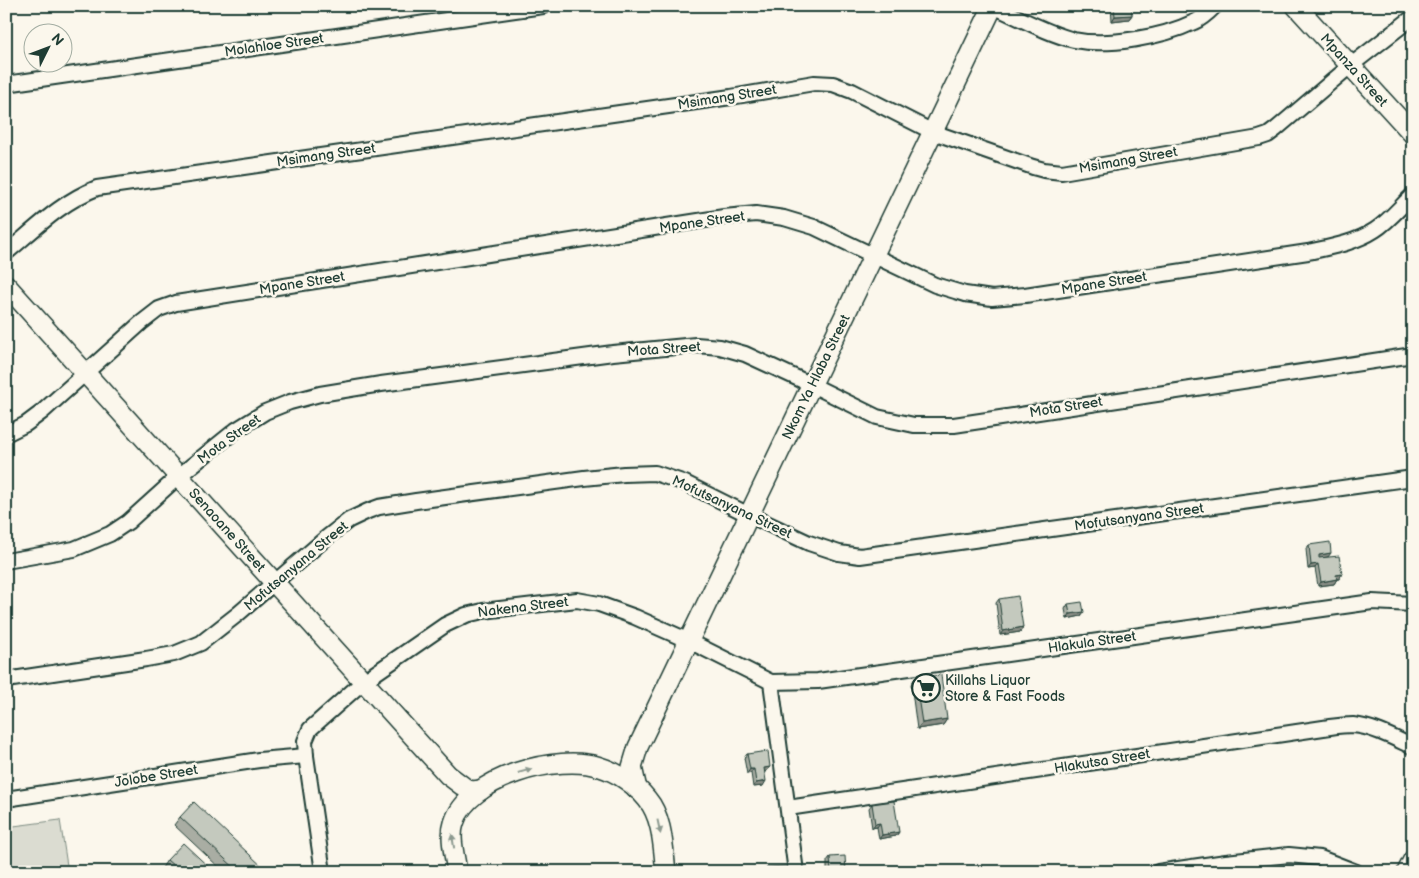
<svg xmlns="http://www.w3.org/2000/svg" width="1419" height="878" viewBox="0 0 1419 878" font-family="'Balsamiq Sans',sans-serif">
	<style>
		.green { fill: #dbdcd1; stroke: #7d8c82 }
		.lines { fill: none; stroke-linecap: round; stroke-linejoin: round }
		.street-casing { stroke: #1f3d34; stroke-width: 18 }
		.secondary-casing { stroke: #1f3d34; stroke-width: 22 }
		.street { stroke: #fbf7ec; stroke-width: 14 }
		.secondary { stroke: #fbf7ec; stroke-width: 19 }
		.wall { fill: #a9ada3; stroke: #1f3d34 }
		.shaded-wall { fill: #898d85; stroke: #1f3d34 }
		.building { fill: #c4c9be; stroke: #1f3d34 }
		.oneway { fill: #8d9a90 }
		.labels { text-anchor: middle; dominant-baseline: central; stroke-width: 5; stroke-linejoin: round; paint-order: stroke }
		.street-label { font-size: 14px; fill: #1f3d34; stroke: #fbf7ec }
		.poi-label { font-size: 14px; fill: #1f3d34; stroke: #fbf7ec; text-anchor: start }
	</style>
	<rect width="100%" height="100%" fill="#fbf7ec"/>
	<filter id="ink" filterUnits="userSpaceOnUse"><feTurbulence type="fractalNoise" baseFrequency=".02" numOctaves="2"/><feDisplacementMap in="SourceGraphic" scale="10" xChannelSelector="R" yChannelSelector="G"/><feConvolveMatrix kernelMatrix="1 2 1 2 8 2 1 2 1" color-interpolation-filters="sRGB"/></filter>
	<g filter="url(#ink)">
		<polygon class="green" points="60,820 68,872 6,872 6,827"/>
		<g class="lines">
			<defs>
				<g id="street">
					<path d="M993 6C1018 17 1048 34 1074 40 1108 47 1163 37 1194 22 1202 19 1209 12 1215 6"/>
					<polyline points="6,84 543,6"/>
					<path d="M6 253C35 229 61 202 97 188L731 97 814 83 833 84 852 91 933 132 1033 167 1044 170 1062 172 1259 138 1268 135 1276 129 1350 66 1413 17"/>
					<path d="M6 434 26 424 42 412 141 323 159 309 176 303 724 217 756 214 784 218 814 227 935 285 965 294 992 298 1025 295 1308 252C1331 247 1355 243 1375 230 1389 221 1401 206 1413 195"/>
					<polyline points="6,561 74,549 110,534 128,522 179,476 236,430 265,412 290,402 320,394 381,384 613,353 696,345 720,347 745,354 812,385 877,417 914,425 954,425 1413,355"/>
					<polyline points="6,680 146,659 174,654 201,643 238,614 326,538 349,520 368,511 379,507 416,501 584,478 624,474 655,473 685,483 749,515 809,543 839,553 860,556 1413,478"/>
					<polyline points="771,682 796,872"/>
					<polyline points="6,799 259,760 306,756"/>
					<path d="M788 808 1330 727C1337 726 1346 725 1353 725 1374 727 1394 738 1413 747"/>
					<polyline points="323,872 306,756 305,741 310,729 364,681 445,625 466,615 483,611 577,600 599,604 635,617 689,641 771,682 818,681 1372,602 1413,604"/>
					<polyline points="1158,872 1226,862 1289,855 1320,858 1356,872"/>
				</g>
				<g id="secondary">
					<polyline points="1296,6 1413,134"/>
					<polyline points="6,285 448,775 468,790 472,791 481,790"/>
					<polyline points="637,789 632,767 638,747 993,6"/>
					<path d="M457 872C455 856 449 838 454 823 468 777 559 753 600 767 617 772 636 785 647 799 663 818 663 848 666 872"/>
					<polyline points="1407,872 1413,860"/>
				</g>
			</defs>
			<use href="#street" class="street-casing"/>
			<use href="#secondary" class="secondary-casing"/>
			<use href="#street" class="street"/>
			<use href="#secondary" class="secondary"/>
		</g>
		<g class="wall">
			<polygon points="1111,6 1131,6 1132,15 1129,19 1112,21"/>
			<polygon points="1309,545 1328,557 1339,579 1337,579 1334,584 1318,586 1315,568 1308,569 1306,549"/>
			<polygon points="999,599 1023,627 1020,632 1000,635 996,603"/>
			<polygon points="1068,604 1081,616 1067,619 1065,609"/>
			<polygon points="915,678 947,719 943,725 917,729 911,684"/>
			<polygon points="747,754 767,771 765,771 763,786 753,787 751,773 747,774 744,758"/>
			<polygon points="872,804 899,832 896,836 879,839 877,827 872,828 869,808"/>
			<polygon points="180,817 268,872 224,872 174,825"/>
			<polygon points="830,857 846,872 827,872 827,861"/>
			<polygon points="167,860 214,872 166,872 162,868"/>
		</g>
		<g class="shaded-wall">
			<polygon points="1132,15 1129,19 1112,21 1115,16"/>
			<polygon points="1331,553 1328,557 1316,559 1319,555"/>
			<polygon points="1318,564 1315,568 1308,569 1311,565"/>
			<polygon points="1342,574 1339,579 1334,579 1336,575"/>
			<polygon points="1337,579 1334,584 1318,586 1321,582"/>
			<polygon points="1084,612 1081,616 1067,619 1070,614"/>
			<polygon points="1023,627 1020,632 1000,635 1003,631"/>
			<polygon points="947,719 943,725 917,729 922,723"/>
			<polygon points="770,767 767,771 761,772 764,768"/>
			<polygon points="750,769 754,769 751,773 747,774"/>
			<polygon points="766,781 763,786 753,787 756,783"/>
			<polygon points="880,823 877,827 872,828 875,824"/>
			<polygon points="899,832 896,836 879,839 882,835"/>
		</g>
		<g class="building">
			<polygon points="1114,6 1131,6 1132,15 1115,16"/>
			<polygon points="1330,542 1331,553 1319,555 1319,558 1339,556 1342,574 1336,575 1337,579 1321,582 1318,564 1311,565 1309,545"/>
			<polygon points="1018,596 1023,627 1003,631 999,599"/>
			<polygon points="1082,602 1084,612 1070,614 1068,604"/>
			<polygon points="941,675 947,719 922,723 915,678"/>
			<polygon points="768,751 770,767 764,768 766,781 756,783 754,769 750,769 747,754"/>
			<polygon points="894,801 899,832 882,835 880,823 875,824 872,804"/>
			<polygon points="194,802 268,872 239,872 180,817"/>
			<polygon points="183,843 214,872 181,872 167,860"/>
			<polygon points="845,856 846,872 831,872 830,857"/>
			<polygon points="787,866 787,872 761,872 761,870 767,869 767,867"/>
		</g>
		<defs><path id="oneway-solid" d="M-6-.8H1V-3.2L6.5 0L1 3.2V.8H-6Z" transform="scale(1.25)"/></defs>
		<g class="oneway">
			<use href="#oneway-solid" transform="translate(525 771) rotate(-16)"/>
			<use href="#oneway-solid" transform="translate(659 827) rotate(78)"/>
			<use href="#oneway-solid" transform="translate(453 841) rotate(-99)"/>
		</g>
	</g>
	<defs>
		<symbol id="supermarket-ring" viewBox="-11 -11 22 22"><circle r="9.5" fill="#fbf7ec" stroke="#1f3d34" stroke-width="1.5"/><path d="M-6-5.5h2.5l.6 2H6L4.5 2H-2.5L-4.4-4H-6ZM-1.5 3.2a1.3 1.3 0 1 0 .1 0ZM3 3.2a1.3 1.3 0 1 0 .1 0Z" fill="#1f3d34"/></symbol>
	</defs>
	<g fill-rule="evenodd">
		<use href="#supermarket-ring" x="910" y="672" width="32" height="32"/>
	</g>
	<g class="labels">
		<g class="street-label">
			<text transform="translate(274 45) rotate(-8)">Molahloe Street</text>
			<text transform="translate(1354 70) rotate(48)">Mpanza Street</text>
			<text transform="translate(727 97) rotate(-9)">Msimang Street</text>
			<text transform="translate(326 155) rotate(-8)">Msimang Street</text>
			<text transform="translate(1128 160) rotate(-10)">Msimang Street</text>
			<text transform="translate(702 222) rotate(-8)">Mpane Street</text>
			<text transform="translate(302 283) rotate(-9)">Mpane Street</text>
			<text transform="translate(1104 283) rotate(-9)">Mpane Street</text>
			<text transform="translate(664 349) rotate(-4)">Mota Street</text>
			<text transform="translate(816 377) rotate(-64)">Nkom Ya Hlaba Street</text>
			<text transform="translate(1066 407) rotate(-9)">Mota Street</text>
			<text transform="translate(229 439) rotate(-36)">Mota Street</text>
			<text transform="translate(732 507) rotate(25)">Mofutsanyana Street</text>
			<text transform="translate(1139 517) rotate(-8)">Mofutsanyana Street</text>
			<text transform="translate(227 530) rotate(48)">Senaoane Street</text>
			<text transform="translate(296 566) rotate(-40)">Mofutsanyana Street</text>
			<text transform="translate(523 607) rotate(-7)">Nakena Street</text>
			<text transform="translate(1092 642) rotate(-8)">Hlakula Street</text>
			<text transform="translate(1102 761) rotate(-9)">Hlakutsa Street</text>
			<text transform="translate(156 776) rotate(-9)">Jolobe Street</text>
		</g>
		<g class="poi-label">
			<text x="945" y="680">Killahs Liquor<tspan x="945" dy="16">Store &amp; Fast Foods</tspan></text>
		</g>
	</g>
	<rect width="1419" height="878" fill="none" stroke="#fbf7ec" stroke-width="25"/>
	<rect x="12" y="12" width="1394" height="853" fill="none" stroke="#1f3d34" stroke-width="2" filter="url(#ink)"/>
	<g transform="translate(48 48) rotate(48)"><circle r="24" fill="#fbf7ec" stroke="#a3ada2"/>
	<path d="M0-4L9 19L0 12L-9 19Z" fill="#1f3d34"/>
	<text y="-8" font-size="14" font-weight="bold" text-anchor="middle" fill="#1f3d34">N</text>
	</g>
</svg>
